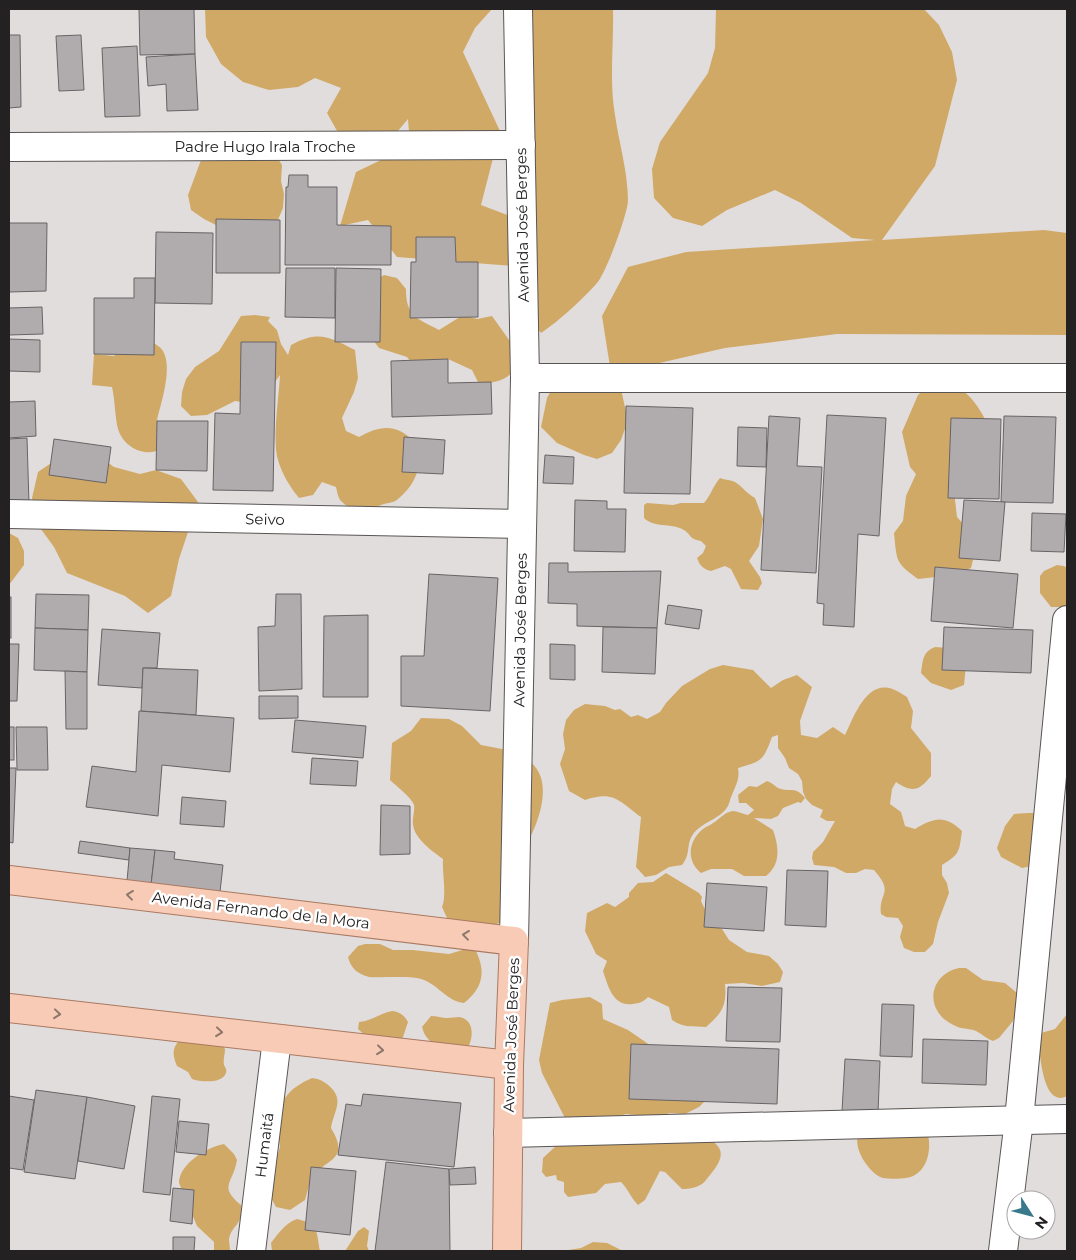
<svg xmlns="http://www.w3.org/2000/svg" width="1076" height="1260" viewBox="0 0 1076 1260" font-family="Montserrat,sans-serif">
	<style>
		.green { fill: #d1a967 }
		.building { fill: #b0acae; stroke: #686466 }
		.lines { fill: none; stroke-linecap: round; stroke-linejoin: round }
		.minor-casing { stroke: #5a5555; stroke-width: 30 }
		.major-casing { stroke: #aa7961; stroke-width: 30 }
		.minor { stroke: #fff; stroke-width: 28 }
		.major { stroke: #f7cbb5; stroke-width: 28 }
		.oneway { stroke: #8d766b }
		.labels { text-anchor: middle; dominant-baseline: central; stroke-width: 5; stroke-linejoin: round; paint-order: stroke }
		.street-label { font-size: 15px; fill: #232121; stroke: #fff }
	</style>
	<rect width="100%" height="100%" fill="#e2dddd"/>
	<g class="green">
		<path d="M205 9H492L475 28 463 52 500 131 481 205 510 216V9H613C614 44 609 80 615 115 619 143 628 172 628 201 627 216 606 273 597 283 584 298 558 322 541 333L524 311 513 266 397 257 368 220 340 226 356 172 410 146 408 119 392 138H341L327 113 341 88 315 78 298 87 269 90 243 82 221 64 206 37Z"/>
		<polygon points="716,9 924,9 939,25 952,52 957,80 935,166 882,240 1044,230 1067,233 1067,335 837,334 725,348 611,374 620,384 626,412 626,426 621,440 612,453 597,459 584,455 557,443 541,427 547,398 553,387 574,365 588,363 601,365 611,373 602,316 628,267 686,252 875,240 852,238 801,203 775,190 727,210 702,226 673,218 654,198 652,169 660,142 708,73 715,48"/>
		<polygon points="204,152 274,152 282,165 281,181 284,194 283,208 277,222 242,238 204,219 191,210 188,195"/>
		<path d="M384 275 397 278 406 289C406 317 417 318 439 330L463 315 477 319 492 316 517 351 518 366C506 381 498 382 479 384L472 370 448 359 425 379 407 357 379 348 370 336 372 282Z"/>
		<path d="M255 315 270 317 268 321 277 330 281 344 288 355 291 345C319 330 329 337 355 350L358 378 354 392 342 418 346 431 359 437C373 429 388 424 402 432 430 448 420 482 398 499 395 502 389 503 384 504 370 509 353 514 341 501 338 498 337 491 336 487L322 482 313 495 299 498C290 487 282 474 278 460 272 442 279 396 280 375L264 397 249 403 235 401 207 415 191 416 181 406 182 392 186 379 195 367 219 351 241 316Z"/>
		<path d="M151 341C155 344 161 347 163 351 173 368 161 403 157 420L173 433C170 437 168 443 165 446 149 460 124 449 118 429 115 418 115 400 112 387L92 385 94 354 114 356 125 346Z"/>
		<path d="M928 386C936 387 948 385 956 388 972 393 981 412 989 426L955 488V500L957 517 965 526 975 552 971 568 953 575 918 579C895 562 897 562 894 533L903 521 906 496 916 474 910 467 902 432 918 395Z"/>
		<polygon points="92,451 114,467 140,474 156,470 181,479 198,502 179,559 171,596 148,613 125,596 67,573 54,547 38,525 32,498 38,472 60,457"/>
		<path d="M720 478C725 480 731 480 735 482 743 487 747 494 755 498L763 519 759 546 749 561 760 577 762 583 758 590 741 589 731 569 725 566 711 571C703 569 700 566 697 558L703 553 706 546 701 541C688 539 692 534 682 529 670 523 654 528 644 518V505L647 503 673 505 681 503H704C711 495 713 486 720 478Z"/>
		<polygon points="9,533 18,538 24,551 24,565 9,585"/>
		<polygon points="1057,565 1064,566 1067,568 1067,607 1051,607 1040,593 1040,576 1044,571"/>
		<path d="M935 647 948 648 966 665 964 685 951 690 931 683 921 673C923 661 922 652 935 647Z"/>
		<path d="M723 665 753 670 771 688 783 680 797 675 812 687 800 721 801 735 817 738 833 727 845 735C853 719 865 683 889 688 895 689 902 694 907 697L913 711 911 728 931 753V776C919 791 912 793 896 782L892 789 890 804 901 812 905 826 915 829C935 817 945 815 962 831 959 852 960 854 942 865V875L947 883 949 893 938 922 933 944 925 952H914L904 948 900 937 903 926 898 918 886 917 881 914C878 892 895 894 874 870L865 869 856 873H846L834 867 814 865 812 858 813 852 823 842 835 821H827L820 817 823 810 812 805 806 799 803 792 802 781 798 774 789 768 785 758 778 748V735L772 737C763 761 762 761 738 768 740 779 736 785 732 795 730 798 730 802 728 806 720 820 700 822 692 836 686 846 691 854 682 865L669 867 656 875 645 877 636 867 641 817C619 801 614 790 585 800L569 791 560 764 565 749 563 734 566 720 574 710 585 704 605 706 615 710 620 709 631 717 638 715 647 719 660 712 666 703 682 686 710 669Z"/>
		<path d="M421 718 449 719 462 726 481 745 523 753C528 759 537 767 540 775 549 797 535 832 523 850L530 855 529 872 509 920 490 926 447 918 442 907C447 895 442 874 443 859 432 851 415 839 413 825 412 818 415 811 414 805 412 798 395 785 390 780L392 743 411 731Z"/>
		<path d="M767 781C772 783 774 785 778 788 790 793 795 785 805 798L801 803 798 802 783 808 778 816 771 819 754 818 773 830C779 847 781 864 766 876H744L732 869H711L701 873C686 861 688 841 703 829 706 826 710 826 713 823 720 819 724 812 733 811 737 811 743 814 748 815L754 810 746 803H739L738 795 749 786 757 787Z"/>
		<polygon points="1028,813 1041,813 1037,865 1022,868 1001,857 997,848 1005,826 1014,814"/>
		<path d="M666 873 699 893 702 897 701 901 712 924 722 929 729 940 747 952 769 956 778 964 783 972 780 982 762 986 743 983 725 984C727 1006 722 1013 706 1027 693 1026 683 1028 672 1020L669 1007 648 997C643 1002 640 1003 633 1004 613 1007 608 986 603 971L607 961 596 954 585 931 587 913 607 903 615 907 629 897V893L638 883 653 882Z"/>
		<path d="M365 944H380L393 950H413L449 954 469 948 476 951C486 972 483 988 464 1003 447 1001 439 986 424 980 414 975 382 978 369 977 358 974 351 969 348 957L358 946Z"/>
		<path d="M959 968H966L983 980 1005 983 1017 993 1020 1000 1019 1007 1013 1021 999 1038 993 1041C987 1039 982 1034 976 1031 972 1029 966 1029 961 1028 956 1027 948 1022 944 1019 924 1001 934 973 959 968Z"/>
		<polygon points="590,997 602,1004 603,1019 628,1030 663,1054 710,1096 699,1107 685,1114 670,1113 655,1117 626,1114 612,1118 568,1124 542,1073 539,1060 550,1003 562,1000"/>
		<path d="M392 1011C400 1012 404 1015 408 1022L403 1037 399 1043 368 1038 358 1029 359 1022C372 1021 380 1013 392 1011Z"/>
		<path d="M1067 1014V1096C1042 1109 1040 1051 1038 1038L1041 1033 1055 1029Z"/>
		<path d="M431 1016C437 1016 442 1018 447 1018 451 1018 456 1017 459 1017 474 1019 474 1037 468 1047 449 1048 428 1050 422 1027Z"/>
		<path d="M184 1036 216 1038 225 1049C225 1054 223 1060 224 1065 226 1069 227 1069 226 1073 222 1084 201 1082 192 1079L188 1072 177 1066C171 1051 173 1046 184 1036Z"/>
		<path d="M312 1078C319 1079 321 1080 327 1084 346 1099 334 1110 331 1128 352 1163 323 1157 311 1181 308 1187 307 1194 305 1200L290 1210 276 1207 270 1196 275 1164 280 1147 276 1113C281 1108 282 1104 285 1098 292 1088 301 1083 312 1078Z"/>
		<path d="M894 1109C898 1109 905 1107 909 1109 936 1120 937 1174 906 1178 900 1179 889 1179 883 1178 869 1174 850 1145 860 1132 868 1121 881 1113 894 1109Z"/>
		<path d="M556 1140 712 1141C728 1151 719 1164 710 1175 707 1178 705 1182 702 1184 696 1188 689 1189 682 1189L665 1172 660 1171 645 1200 638 1205C631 1198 628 1189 621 1182L605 1184 596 1193 568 1197 564 1192V1182L557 1180 556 1175 546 1177 542 1172 543 1158 556 1146Z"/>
		<path d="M224 1144 234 1154 237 1160C233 1184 218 1186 241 1205 244 1225 232 1224 229 1239 229 1243 230 1247 230 1251H214V1242L197 1226 179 1183C179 1164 207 1147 224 1144Z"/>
		<path d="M297 1219C319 1224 316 1230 320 1251H272L271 1243C278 1234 285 1223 297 1219Z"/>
		<polygon points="364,1227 369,1231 367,1246 369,1251 345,1251 358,1231"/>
		<polygon points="593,1242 607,1243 623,1251 562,1251 581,1248"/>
	</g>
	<g class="building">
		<polygon points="139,9 194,9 195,54 140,55"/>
		<polygon points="9,35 20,35 21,107 9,108"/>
		<polygon points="81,35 84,90 59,91 56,36"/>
		<polygon points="137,46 140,116 105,117 102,48"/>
		<polygon points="195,54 198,110 167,111 166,84 148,86 146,57"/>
		<polygon points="289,175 308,175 308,187 337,187 337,225 391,226 391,265 285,265 286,187 288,187"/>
		<polygon points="216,219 280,220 280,273 216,273"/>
		<polygon points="9,223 47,223 46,291 9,292"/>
		<polygon points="156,232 213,233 212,304 155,303"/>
		<polygon points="416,237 455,237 456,262 478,262 478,317 410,318 411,262 416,262"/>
		<polygon points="286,268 335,268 335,318 285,317"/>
		<polygon points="336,268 381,269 380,342 335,342"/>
		<polygon points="134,278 155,278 154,355 94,354 94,298 134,298"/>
		<polygon points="42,307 43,334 9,335 9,308"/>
		<polygon points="9,339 40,340 40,372 9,371"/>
		<polygon points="241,342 276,342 273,491 213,490 215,413 240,414"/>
		<polygon points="448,359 448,383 491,382 492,414 392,417 391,361"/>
		<polygon points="35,401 36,436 9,438 9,402"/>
		<polygon points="626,406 693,408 690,494 624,493"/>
		<polygon points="827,415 886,418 879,536 858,534 854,627 823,625 824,604 817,603"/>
		<polygon points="769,416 800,418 797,466 822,467 816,573 761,570"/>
		<polygon points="1004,416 1056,417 1053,503 1001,502"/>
		<polygon points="951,418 1001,419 999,499 948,498"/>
		<polygon points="157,421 208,421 207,471 156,470"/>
		<polygon points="738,427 767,428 766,467 737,466"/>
		<polygon points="404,437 445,440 443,474 402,472"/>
		<polygon points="27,438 29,504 9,505 9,439"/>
		<polygon points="54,439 111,447 106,483 49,475"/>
		<polygon points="545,455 574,457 573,484 543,483"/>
		<polygon points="575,500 607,501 607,509 626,509 625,552 574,551"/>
		<polygon points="964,500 1005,502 1000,561 959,558"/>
		<polygon points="1032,513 1066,514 1064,552 1031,551"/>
		<polygon points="549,563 568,563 568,572 661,571 657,628 577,626 577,604 548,603"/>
		<polygon points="935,567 1018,574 1013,628 931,621"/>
		<polygon points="429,574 498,578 490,711 401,706 401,656 424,656"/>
		<polygon points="36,594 89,595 88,630 35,628"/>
		<polygon points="276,594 301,594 302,689 259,691 258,627 275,626"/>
		<rect x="9" y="597" width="2" height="41"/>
		<polygon points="668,605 702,610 699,629 665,624"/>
		<polygon points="368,615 368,697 323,697 324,616"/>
		<polygon points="603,627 657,628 655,674 602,672"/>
		<polygon points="944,627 1033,630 1031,673 942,670"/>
		<polygon points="35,628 88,630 87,672 34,670"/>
		<polygon points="102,629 160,633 157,668 143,668 142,688 98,685"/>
		<polygon points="9,644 19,644 17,701 9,701"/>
		<polygon points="550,644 575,645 575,680 550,679"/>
		<polygon points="143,668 198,670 196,715 141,711"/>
		<polygon points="65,671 87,672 87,729 66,729"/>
		<polygon points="259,696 298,696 298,718 259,719"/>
		<polygon points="139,711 234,718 230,772 162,765 158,816 86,807 92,766 136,772"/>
		<polygon points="295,720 366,726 363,758 292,752"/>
		<rect x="9" y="727" width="5" height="33"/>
		<polygon points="16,727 47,727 48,770 17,770"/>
		<polygon points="312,758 358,761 356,786 310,784"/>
		<polygon points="9,768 16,768 13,843 9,842"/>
		<polygon points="182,797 226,801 224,827 180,824"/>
		<polygon points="381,805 410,806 410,854 380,855"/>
		<polygon points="80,841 130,848 129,860 78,853"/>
		<polygon points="130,848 155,850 151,885 127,881"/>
		<polygon points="155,850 175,852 174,859 223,865 220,892 151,885"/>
		<polygon points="787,870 828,871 826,927 785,925"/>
		<polygon points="707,883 767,887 764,931 704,927"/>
		<polygon points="728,987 782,988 780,1042 726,1041"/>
		<polygon points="882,1004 914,1005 912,1057 880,1056"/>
		<polygon points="923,1039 988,1041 986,1085 922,1083"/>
		<polygon points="631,1044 779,1049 777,1104 629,1099"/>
		<polygon points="845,1059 880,1061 878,1113 842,1111"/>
		<polygon points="36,1090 87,1097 75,1179 24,1172"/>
		<polygon points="363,1094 461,1103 454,1167 338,1155 346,1104 361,1106"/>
		<polygon points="9,1096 34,1100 23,1170 9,1168"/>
		<polygon points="152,1096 180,1099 170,1195 143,1192"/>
		<polygon points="87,1097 135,1106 124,1169 78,1161"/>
		<polygon points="179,1121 209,1124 206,1155 176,1152"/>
		<polygon points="386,1162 449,1169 450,1251 375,1251"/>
		<polygon points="311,1167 356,1171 350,1235 305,1230"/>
		<polygon points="475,1167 476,1184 450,1185 449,1169"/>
		<polygon points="173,1188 194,1190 192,1224 170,1221"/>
		<polygon points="173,1237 195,1237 194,1251 173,1251"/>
	</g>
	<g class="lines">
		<defs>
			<g id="minor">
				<polyline points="9,147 521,145"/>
				<polyline points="525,378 1067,378"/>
				<polyline points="9,514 522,524"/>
				<polyline points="514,941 525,378 518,9"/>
				<polyline points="508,1133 1067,1119"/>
				<polyline points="251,1251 277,1039"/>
				<polyline points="1003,1251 1019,1120 1067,620"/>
			</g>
			<g id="major">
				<polyline points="9,880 514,941 509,1065 507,1251"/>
				<polyline points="9,1008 509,1065"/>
			</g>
		</defs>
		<use href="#minor" class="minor-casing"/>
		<use href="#major" class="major-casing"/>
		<use href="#minor" class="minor"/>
		<use href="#major" class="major"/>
	</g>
	<defs><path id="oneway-chevron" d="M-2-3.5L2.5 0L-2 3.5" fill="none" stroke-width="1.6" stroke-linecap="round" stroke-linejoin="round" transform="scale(1.25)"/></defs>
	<g class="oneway">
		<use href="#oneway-chevron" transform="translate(130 895) rotate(-173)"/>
		<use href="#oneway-chevron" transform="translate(466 935) rotate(-173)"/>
		<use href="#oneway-chevron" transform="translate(57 1014) rotate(6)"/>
		<use href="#oneway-chevron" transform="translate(219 1032) rotate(6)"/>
		<use href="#oneway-chevron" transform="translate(380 1050) rotate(6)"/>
	</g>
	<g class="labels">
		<g class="street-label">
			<text x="265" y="146">Padre Hugo Irala Troche</text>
			<text transform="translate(522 225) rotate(-91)">Avenida José Berges</text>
			<text transform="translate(265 519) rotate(1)">Seivo</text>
			<text transform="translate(520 630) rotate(-89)">Avenida José Berges</text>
			<text transform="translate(261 910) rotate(7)">Avenida Fernando de la Mora</text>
			<text transform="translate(511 1035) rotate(-88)">Avenida José Berges</text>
			<text transform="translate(264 1145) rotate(-83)">Humaitá</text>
		</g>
	</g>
	<rect width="1076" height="1260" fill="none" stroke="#232121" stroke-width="20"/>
	<g transform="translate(1031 1215) rotate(126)"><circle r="24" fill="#ffffff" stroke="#a7a6a6"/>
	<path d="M0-4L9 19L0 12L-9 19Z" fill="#38798b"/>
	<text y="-8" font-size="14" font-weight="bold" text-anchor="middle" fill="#232121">N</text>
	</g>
</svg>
